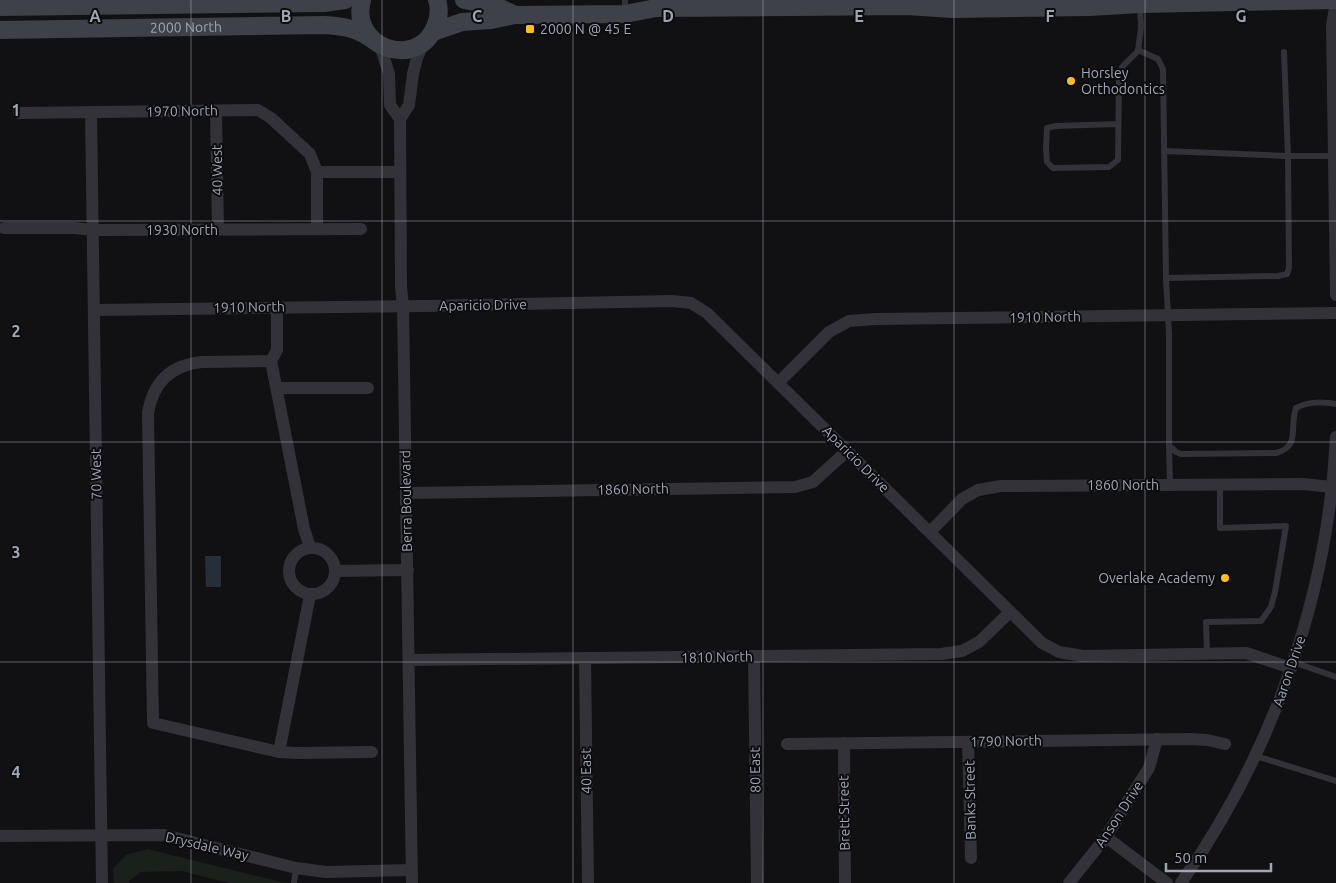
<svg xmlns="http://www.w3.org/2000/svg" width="1336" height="883" viewBox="0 0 1336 883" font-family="Ubuntu,sans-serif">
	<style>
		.green { fill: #19211a }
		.water { fill: #262f37 }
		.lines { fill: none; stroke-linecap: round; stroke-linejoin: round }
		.lane { stroke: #323238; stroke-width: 6 }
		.street { stroke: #323238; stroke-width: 12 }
		.secondary { stroke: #3f4148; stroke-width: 18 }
		.grid { fill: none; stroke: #a1a6b5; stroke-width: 1; stroke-opacity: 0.55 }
		.poi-dot { fill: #ffbf1d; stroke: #0c0c0e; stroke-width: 2 }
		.labels { text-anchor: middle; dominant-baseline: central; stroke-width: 4; stroke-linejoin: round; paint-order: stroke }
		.street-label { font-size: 14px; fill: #a1a6b5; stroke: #0c0c0e }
		.poi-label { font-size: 14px; fill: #a1a6b5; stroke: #0c0c0e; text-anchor: start }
		.grid-label { font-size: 16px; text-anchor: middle; font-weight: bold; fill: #a1a6b5; stroke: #0c0c0e; stroke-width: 4; stroke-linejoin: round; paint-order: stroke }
	</style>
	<rect width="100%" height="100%" fill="#111113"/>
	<polygon class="green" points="147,849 282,882 289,883 229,883 182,871 141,872 129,881 129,883 114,883 113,869 126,855"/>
	<polygon class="water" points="205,556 221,556 221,587 206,587"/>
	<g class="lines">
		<g class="lane">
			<polyline points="625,0 625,13"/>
			<path d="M1138 50 1158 59 1163 69 1166 278 1169 333V445L1176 452 1181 454 1276 453C1301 446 1289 428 1296 408 1309 401 1322 402 1336 404"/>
			<polyline points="1118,124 1056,126 1047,128 1046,149 1047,162 1053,168 1109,167 1118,160 1119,78 1122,67 1138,51 1141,27 1140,6"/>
			<polyline points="1164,151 1288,156 1334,156"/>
			<polyline points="1166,278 1278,276 1287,274 1289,268 1288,156 1284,52"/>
			<polyline points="1169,445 1170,485"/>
			<polyline points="1207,654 1206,622 1261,621 1271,607 1275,592 1286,526 1220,528 1220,484"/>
			<polyline points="1293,662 1336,677"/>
			<polyline points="1256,756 1336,781"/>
			<polyline points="294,883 296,868"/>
		</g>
		<g class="street">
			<polyline points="1336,2 1332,25 1336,295"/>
			<polyline points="380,45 389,74 390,105 400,119 401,287 403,306 412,883"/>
			<polyline points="216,111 218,230"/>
			<polyline points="91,112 102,883"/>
			<polyline points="19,113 258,110 271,118 310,154 317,172 317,229"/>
			<polyline points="400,119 409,105 413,74 417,58 424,42"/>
			<polyline points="317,172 400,172"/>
			<polyline points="4,228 74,228 93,230 361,229"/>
			<path d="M277 307V350L271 361 202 362C171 365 153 382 148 413L153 723 279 752"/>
			<polyline points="94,310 425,306 672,301 691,303 707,313 1042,643 1059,652 1083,656 1246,653 1291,668"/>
			<polyline points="271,361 304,529 310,547"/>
			<polyline points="778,383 829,332 849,321 876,319 1336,313"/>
			<polyline points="277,388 368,388"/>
			<polyline points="406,493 795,487 813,482 847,451"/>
			<polyline points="930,532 962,499 978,490 1001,486 1303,484 1332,487"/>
			<circle cx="312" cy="571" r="23"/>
			<polyline points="336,571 408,570"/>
			<polyline points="310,595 279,752 297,753 372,752"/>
			<polyline points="754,656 757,883"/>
			<polyline points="585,658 588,883"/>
			<polyline points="409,660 941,654 962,651 979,642 1010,612"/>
			<polyline points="968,742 971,858"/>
			<polyline points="844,743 845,883"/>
			<polyline points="787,744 1190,739 1207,740 1225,744"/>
			<polyline points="0,836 164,835 296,868 326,872 411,870"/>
			<polyline points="1106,837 1167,883"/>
			<polyline points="1069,883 1106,837 1128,801 1149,768 1157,739"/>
			<path d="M1181 883C1273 752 1328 597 1336 437"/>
		</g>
		<g class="secondary">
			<path d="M362 0C349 47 416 71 435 27 439 18 440 9 437 0"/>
			<polyline points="464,0 496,6 515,15"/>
			<polyline points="0,7 324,3 345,0"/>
			<path id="s1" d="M0 30 324 25C341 26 356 28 370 38"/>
			<polyline points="433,32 462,22 491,20 515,15 625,14 656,8 907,6 953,9 1089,7 1140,4 1336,0"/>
		</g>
	</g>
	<path class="grid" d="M191 0V883M382 0V883M573 0V883M763 0V883M954 0V883M1145 0V883M0 221H1336M0 442H1336M0 662H1336"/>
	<g class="poi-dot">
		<rect x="525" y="24" width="10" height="10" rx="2.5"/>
		<circle cx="1071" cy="81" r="5"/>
		<circle cx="1225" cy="578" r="5"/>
	</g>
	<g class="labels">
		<g class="street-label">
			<text stroke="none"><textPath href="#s1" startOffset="186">2000 North</textPath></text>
			<text transform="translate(182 111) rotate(-1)">1970 North</text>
			<text transform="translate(217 170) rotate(-91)">40 West</text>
			<text x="182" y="230">1930 North</text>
			<text transform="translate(483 305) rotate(-1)">Aparicio Drive</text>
			<text transform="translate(249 307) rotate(-1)">1910 North</text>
			<text transform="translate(1045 317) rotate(-1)">1910 North</text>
			<text transform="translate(856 459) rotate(45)">Aparicio Drive</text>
			<text transform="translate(96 474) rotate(-91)">70 West</text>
			<text x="1123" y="485">1860 North</text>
			<text transform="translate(633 489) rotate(-1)">1860 North</text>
			<text transform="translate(406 501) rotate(-91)">Berra Boulevard</text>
			<text transform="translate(717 657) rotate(-1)">1810 North</text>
			<text transform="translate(1289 671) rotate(-71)">Aaron Drive</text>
			<text transform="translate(1006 741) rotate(-1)">1790 North</text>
			<text transform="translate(755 770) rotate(-91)">80 East</text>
			<text transform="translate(586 771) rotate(-91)">40 East</text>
			<text transform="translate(970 800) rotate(-91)">Banks Street</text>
			<text transform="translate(844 813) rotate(-91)">Brett Street</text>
			<text transform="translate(1119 814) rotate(-57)">Anson Drive</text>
			<text transform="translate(207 846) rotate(13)">Drysdale Way</text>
		</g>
		<g class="poi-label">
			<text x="540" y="29">2000 N @ 45 E</text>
			<text x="1081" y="73">Horsley<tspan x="1081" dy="16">Orthodontics</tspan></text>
			<text x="1215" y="578" text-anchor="end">Overlake Academy</text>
		</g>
	</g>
	<g class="grid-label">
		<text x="95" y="22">A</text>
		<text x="286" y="22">B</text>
		<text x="477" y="22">C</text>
		<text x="668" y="22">D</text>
		<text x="859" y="22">E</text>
		<text x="1050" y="22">F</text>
		<text x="1241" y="22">G</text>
		<text x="16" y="116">1</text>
		<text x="16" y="337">2</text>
		<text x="16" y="558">3</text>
		<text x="16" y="778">4</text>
	</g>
	<path d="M1166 863v8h105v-8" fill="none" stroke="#a1a6b5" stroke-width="2.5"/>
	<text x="1174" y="863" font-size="15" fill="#a1a6b5" stroke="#0c0c0e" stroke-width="4" paint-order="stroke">50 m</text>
</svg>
